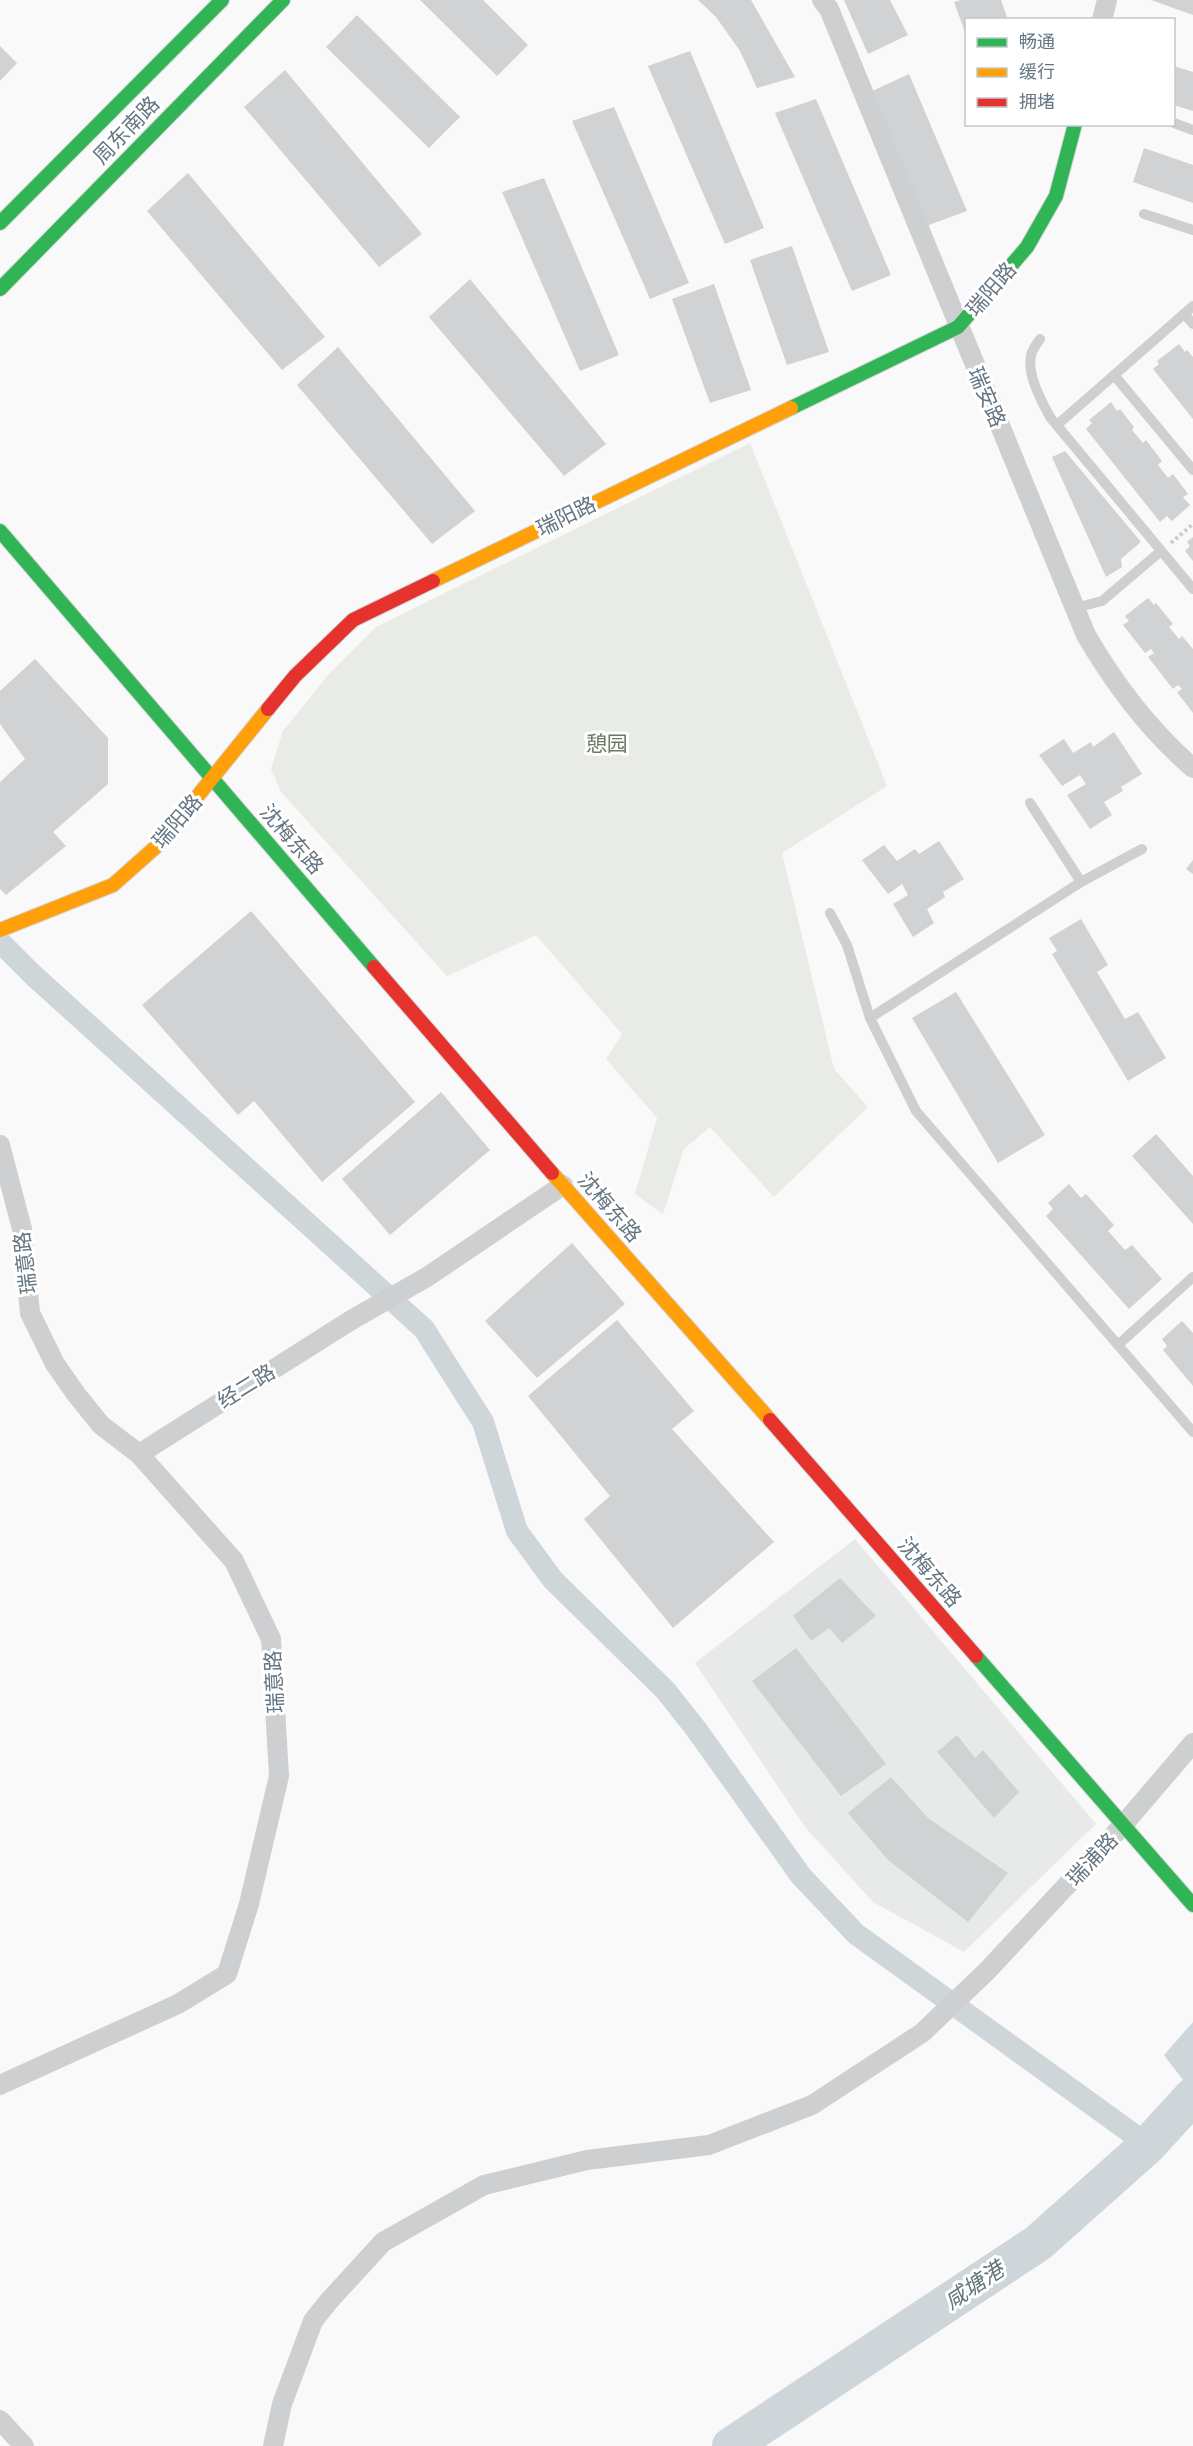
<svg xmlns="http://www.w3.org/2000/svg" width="1193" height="2446" viewBox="0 0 1193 2446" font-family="'PT Sans','Noto Sans SC',sans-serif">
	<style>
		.built { fill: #e8e9e9 }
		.green { fill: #e8ebe6 }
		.water { fill: #ced6d9 }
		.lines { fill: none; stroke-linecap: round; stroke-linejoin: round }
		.canal { stroke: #ced6d9; stroke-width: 22 }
		.river { stroke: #ced6d9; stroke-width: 38 }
		.building { fill: #d0d2d3 }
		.fast-casing { stroke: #d5d6d7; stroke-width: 16 }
		.slow-casing { stroke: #d5d6d7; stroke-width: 16 }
		.jam-casing { stroke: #d5d6d7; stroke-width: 16 }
		.path { stroke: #cbcccd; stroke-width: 4; stroke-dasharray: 3 3; stroke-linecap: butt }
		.lane { stroke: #cecfd0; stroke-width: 10 }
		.street { stroke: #cecfd0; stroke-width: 20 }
		.fast { stroke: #30b455; stroke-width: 14 }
		.slow { stroke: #ff9f0a; stroke-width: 14 }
		.jam { stroke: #e5322d; stroke-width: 14 }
		.labels { text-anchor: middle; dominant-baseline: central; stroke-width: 6; stroke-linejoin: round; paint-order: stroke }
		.street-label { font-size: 21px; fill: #657683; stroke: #fff }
		.park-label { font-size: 21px; fill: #687a64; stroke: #fff }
		.water-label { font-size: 22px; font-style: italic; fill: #60757c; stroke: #fff }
	</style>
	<rect width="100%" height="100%" fill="#f9f9f9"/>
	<polygon class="built" points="855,1539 1096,1824 964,1952 873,1902 805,1827 695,1663"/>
	<polygon class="green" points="750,443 887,786 782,853 834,1069 868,1107 774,1197 710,1127 684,1149 663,1214 635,1194 657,1118 606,1059 622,1034 536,935 447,976 281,792 271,769 283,731 329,674 376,627"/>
	<polygon class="water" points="1193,2022 1193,2093 1164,2055"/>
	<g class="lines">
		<polyline class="canal" points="0,942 32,974 424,1329 483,1422 517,1531 553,1580 666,1691 696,1729 801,1876 856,1934 1148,2145"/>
		<polyline class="river" points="731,2446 1038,2243 1148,2145 1193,2096"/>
	</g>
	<g class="building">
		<polygon points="420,0 483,0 528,45 497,76"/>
		<polygon points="698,0 751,0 795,77 757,88 740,51 716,17"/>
		<polygon points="844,0 890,0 908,35 868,54"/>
		<polygon points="961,0 1001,0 1008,20 966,20 966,35 954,2"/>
		<polygon points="1151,0 1193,0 1193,15"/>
		<polygon points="357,15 460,117 429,148 326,47"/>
		<polygon points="0,46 17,63 0,81"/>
		<polygon points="690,51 764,228 725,244 648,66"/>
		<polygon points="1174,66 1193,72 1193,111 1174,105"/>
		<polygon points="285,70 422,234 379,267 244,107"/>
		<polygon points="909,74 967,211 926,226 870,92"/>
		<polygon points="816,99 891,275 852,291 775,113"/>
		<polygon points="614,107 689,283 650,299 572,121"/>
		<polygon points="1144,148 1193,165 1193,203 1133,182"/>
		<polygon points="188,173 325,337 282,370 147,211"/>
		<polygon points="544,178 619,355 580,371 502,192"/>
		<polygon points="792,246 829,352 787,365 750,260"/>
		<polygon points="470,279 606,444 564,476 429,317"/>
		<polygon points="714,284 751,390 710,403 672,299"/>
		<polygon points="1179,344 1185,352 1187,350 1193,357 1193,419 1153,369 1159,364 1157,361"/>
		<polygon points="338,347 475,511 432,544 297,385"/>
		<polygon points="1111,402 1117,411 1120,409 1134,427 1132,430 1143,443 1146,440 1162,461 1158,465 1168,478 1173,474 1188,494 1183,497 1190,505 1172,521 1167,516 1160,522 1086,429 1092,423 1089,420"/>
		<polygon points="1065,451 1141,542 1121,559 1122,567 1106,577 1052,457"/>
		<polygon points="1193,537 1193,561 1185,551 1190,546 1187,542"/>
		<polygon points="1148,598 1154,605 1156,603 1173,624 1169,627 1179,639 1182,636 1193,649 1193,713 1177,692 1182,689 1178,685 1173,689 1148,657 1154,653 1151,649 1145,653 1123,625 1129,621 1125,616"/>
		<polygon points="35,659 108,738 108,784 53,832 66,846 6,895 0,889 0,782 25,759 0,724 0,691"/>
		<polygon points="1114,732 1142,774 1121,787 1123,791 1104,802 1112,815 1090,829 1067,795 1086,784 1080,775 1062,786 1039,755 1064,739 1073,753 1091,742 1093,747"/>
		<polygon points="939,841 964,879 943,892 945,897 927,909 934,923 913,937 893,904 908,895 902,884 888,894 862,860 884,845 897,861 915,849 919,854"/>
		<polygon points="1193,860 1193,874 1186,869"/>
		<polygon points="251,911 415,1102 322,1182 254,1101 238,1115 142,1005"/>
		<polygon points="1081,919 1108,965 1097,972 1125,1019 1138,1012 1166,1058 1128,1081 1052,954 1057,951 1049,938"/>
		<polygon points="956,992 1045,1135 998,1163 912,1018"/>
		<polygon points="441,1092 490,1150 390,1235 342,1179"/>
		<polygon points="1156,1134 1193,1176 1193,1224 1132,1156"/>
		<polygon points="1069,1184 1081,1198 1086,1194 1114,1225 1108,1231 1125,1250 1132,1245 1162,1279 1129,1309 1046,1216 1053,1209 1048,1203"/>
		<polygon points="572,1243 625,1304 537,1378 485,1321"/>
		<polygon points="617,1320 694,1411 672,1429 774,1542 673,1628 584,1519 610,1496 528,1396"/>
		<polygon points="1182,1321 1193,1333 1193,1386 1163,1350 1167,1346 1162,1339"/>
		<polygon points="840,1578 876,1616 842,1643 829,1628 811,1641 793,1616"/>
		<polygon points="796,1648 886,1764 841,1796 752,1681"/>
		<polygon points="957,1735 975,1758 983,1750 1019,1792 994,1818 937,1752"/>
		<polygon points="891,1777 928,1818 1008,1873 968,1922 888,1860 848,1813"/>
	</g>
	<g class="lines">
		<defs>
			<g id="fast">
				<polyline points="0,223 222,0"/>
				<polyline points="0,289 283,0"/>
				<polyline points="791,408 958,327 1027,247 1056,196 1075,124"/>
				<polyline points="0,531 374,967"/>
				<polyline points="976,1656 1193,1905"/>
			</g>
			<g id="slow">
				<polyline points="433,581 791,408"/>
				<polyline points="0,930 113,885 158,845 268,709"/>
				<polyline points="552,1173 770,1420"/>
			</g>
			<g id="jam">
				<polyline points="268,709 295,676 353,620 433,581"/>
				<polyline points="374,967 552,1173"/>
				<polyline points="770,1420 976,1656"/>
			</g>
		</defs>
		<use href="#fast" class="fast-casing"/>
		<use href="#slow" class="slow-casing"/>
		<use href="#jam" class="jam-casing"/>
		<polyline class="path" points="1171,543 1193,524"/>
		<g class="lane">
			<polyline points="1174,123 1193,130"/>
			<polyline points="1144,214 1193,230"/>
			<polyline points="1184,314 1193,324"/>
			<path d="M1040 339C1037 343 1034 348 1032 352 1025 372 1041 400 1050 417L1193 589"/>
			<polyline points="1114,375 1193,470"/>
			<polyline points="1057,425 1193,306"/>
			<polyline points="1075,608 1102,601 1161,551"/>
			<polyline points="1030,803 1081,882"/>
			<polyline points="1142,849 1081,882 870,1018 916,1111 1193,1432"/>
			<polyline points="830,913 847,945 870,1018"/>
			<polyline points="1118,1345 1193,1277"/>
		</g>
		<g class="street">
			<path d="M822 0 829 9 852 65 1086 635C1115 685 1148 729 1193 768"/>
			<polyline points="1102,20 1107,0"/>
			<polyline points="0,1145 22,1229 30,1313 55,1364 76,1394 101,1425 139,1454 234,1561 271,1639 279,1776 249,1904 227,1974 178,2004 0,2085"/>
			<polyline points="139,1454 353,1319 427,1277 563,1185"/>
			<polyline points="0,2420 24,2446"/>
			<polyline points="273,2446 282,2404 313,2321 328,2302 383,2242 484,2185 587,2160 709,2145 812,2105 922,2033 987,1971 1123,1825 1193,1743"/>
		</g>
		<use href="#fast" class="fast"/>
		<use href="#slow" class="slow"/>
		<use href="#jam" class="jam"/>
	</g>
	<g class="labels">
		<g class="street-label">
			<text transform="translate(126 130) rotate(-46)">周东南路</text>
			<text transform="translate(991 289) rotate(-49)">瑞阳路</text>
			<text transform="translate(987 397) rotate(67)">瑞安路</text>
			<text transform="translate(566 516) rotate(-26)">瑞阳路</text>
			<text transform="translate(177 821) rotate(-49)">瑞阳路</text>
			<text transform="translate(292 839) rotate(49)">沈梅东路</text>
			<text transform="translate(610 1207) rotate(49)">沈梅东路</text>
			<text transform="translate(25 1263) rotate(-97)">瑞意路</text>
			<text transform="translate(246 1386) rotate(-32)">经二路</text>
			<text transform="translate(930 1572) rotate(49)">沈梅东路</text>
			<text transform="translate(274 1682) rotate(-93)">瑞意路</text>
			<text transform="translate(1092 1859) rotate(-47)">瑞浦路</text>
		</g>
		<g class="park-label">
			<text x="607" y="743">憩园</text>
		</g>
		<g class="water-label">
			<text transform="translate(974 2285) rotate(-34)">咸塘港</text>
		</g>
	</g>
	<rect x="965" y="18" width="210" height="108" fill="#ffffff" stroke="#c1c8cd" stroke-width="1.5"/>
	<rect x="977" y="38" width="30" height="9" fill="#30b455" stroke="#c1c8cd" stroke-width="1.5"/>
	<text x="1019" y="48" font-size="18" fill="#657683">畅通</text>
	<rect x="977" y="68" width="30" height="9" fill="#ff9f0a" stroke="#c1c8cd" stroke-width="1.5"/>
	<text x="1019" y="78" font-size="18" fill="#657683">缓行</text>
	<rect x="977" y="98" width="30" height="9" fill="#e5322d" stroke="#c1c8cd" stroke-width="1.5"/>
	<text x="1019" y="108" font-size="18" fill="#657683">拥堵</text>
</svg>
